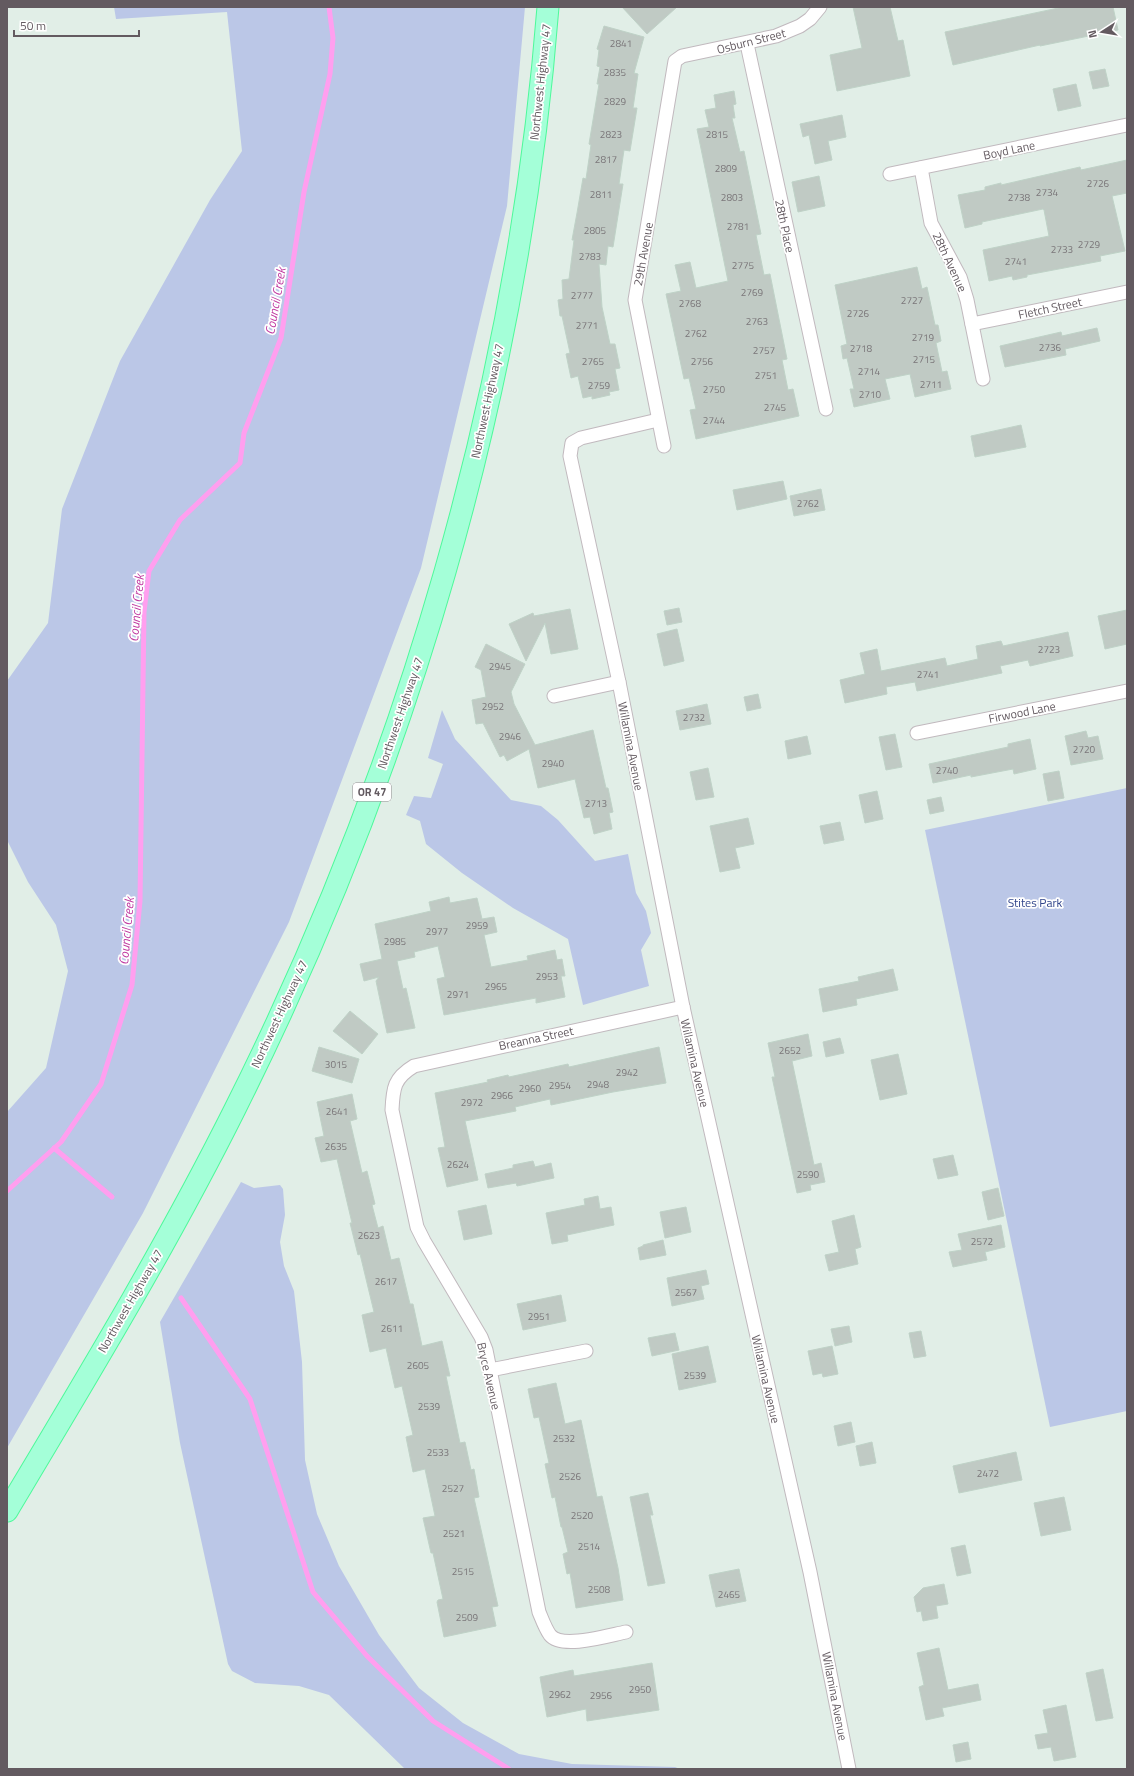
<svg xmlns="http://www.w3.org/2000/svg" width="1134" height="1776" viewBox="0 0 1134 1776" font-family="'Titillium Web',sans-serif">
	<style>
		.green { fill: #bbc7e7 }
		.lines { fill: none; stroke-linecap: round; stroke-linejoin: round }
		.stream { stroke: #ff9fef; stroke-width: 5 }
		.building { fill: #c0cac4; stroke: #bfd2c7 }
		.street-casing { stroke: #c1b9be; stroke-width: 15 }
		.primary-casing { stroke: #4ef99b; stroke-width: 23 }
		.street { stroke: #fff; stroke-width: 13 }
		.primary { stroke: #a4ffd8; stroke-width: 21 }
		.labels { text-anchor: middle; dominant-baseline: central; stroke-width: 3.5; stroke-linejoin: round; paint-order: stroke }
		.number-label { font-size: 10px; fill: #7a7679 }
		.shield { fill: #fff; stroke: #928c90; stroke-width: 1 }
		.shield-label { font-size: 11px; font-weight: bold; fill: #635a60 }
		.street-label { font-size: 12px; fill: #635a60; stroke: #fff }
		.park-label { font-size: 12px; fill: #31458b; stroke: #fff }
		.water-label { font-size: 13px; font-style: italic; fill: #c039a0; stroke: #fff }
	</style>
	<rect width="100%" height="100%" fill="#e1eee7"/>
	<g class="green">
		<polygon points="114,7 525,7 507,206 421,568 289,922 143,1213 7,1448 7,1112 46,1068 68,971 56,925 28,882 7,840 7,681 48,623 62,509 120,361 210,200 242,151 227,12 116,19"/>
		<polygon points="442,710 455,739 511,800 541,806 558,820 595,861 628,854 636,893 646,911 651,933 641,950 649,986 583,1005 568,939 513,908 462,873 426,844 420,821 406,815 414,796 431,798 443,764 428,758"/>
		<polygon points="1127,788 1127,1411 1050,1427 925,830"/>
		<polygon points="241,1182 254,1188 280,1185 283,1189 285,1215 280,1242 284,1266 294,1291 302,1362 305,1460 317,1514 339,1566 379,1635 419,1688 463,1723 519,1754 572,1764 675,1767 680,1769 405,1769 329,1695 299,1686 255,1683 232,1671 228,1664 180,1443 160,1322"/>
	</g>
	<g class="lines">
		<g class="stream">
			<polyline points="54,1148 112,1197"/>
			<polyline points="7,1191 61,1142 101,1084 132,985 140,901 144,612 149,571 180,520 240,463 244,433 281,338 304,192 330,74 333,38 329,7"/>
			<polyline points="181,1298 250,1399 313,1592 367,1656 433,1721 509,1769"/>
		</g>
	</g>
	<g class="building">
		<polygon points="622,7 677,7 647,34"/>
		<polygon points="853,7 890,7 898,41 903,40 910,76 837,91 830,55 862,48"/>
		<polygon points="1063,7 1113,7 1118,30 1040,46 1040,45 953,65 945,32"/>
		<polygon points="604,26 644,37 634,73 638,74 633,108 637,108 630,151 624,150 619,184 623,184 613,247 608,246 606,265 599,264 602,307 610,344 615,344 620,368 615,369 619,390 609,392 610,395 592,399 592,396 583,398 578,376 571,378 566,354 570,353 562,316 560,316 558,300 563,299 562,280 569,279 574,240 572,240 577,213 583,178 586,179 591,145 589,144 599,84 597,84 600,67 597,66 599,50 597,49"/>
		<polygon points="1105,69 1109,86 1093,89 1089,72"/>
		<polygon points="1076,84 1081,106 1058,111 1053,89"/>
		<polygon points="734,91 736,104 733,105 735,118 732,118 740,152 744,151 761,234 756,235 764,275 770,274 787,359 782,360 788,390 793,389 799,416 696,439 690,410 696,409 689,378 684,379 666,294 681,291 675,265 690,262 696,288 728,281 697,129 709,127 705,110 716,108 714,95"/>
		<polygon points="842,115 846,137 828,141 832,160 815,164 809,135 803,137 800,124"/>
		<polygon points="1127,160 1127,193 1112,196 1125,251 1100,256 1101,261 1027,275 1027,277 1013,280 1012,276 989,281 983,250 1049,236 1044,210 1043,209 982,222 982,224 965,228 958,195 985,190 985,187 1001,183 1001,185 1080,167 1081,170"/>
		<polygon points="819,176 825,206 798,212 792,182"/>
		<polygon points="917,267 922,289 927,287 935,325 938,325 941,341 936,343 942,372 947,371 951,389 915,397 910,374 885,379 890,399 854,407 850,389 854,389 847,358 843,359 841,346 847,344 835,285"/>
		<polygon points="1097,328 1100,341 1065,349 1066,355 1005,367 1000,346 1061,332 1062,336"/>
		<polygon points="1021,425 1026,447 975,457 971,436"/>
		<polygon points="783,481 787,499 737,510 733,490"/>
		<polygon points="821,489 825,510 794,516 790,496"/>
		<polygon points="679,608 682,622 667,625 664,611"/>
		<polygon points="570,609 578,649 551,654 545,623 526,661 509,624 533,613 534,616"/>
		<polygon points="1127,610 1127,644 1105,649 1098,616"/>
		<polygon points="677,629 684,661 664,666 657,634"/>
		<polygon points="1068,632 1073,656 1030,666 1028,660 1000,666 1002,673 917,691 915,682 886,687 887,694 845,703 840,680 865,674 860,653 877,649 881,671 945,658 947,666 978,659 976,646 1001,641 1003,646"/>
		<polygon points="486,644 525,664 511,692 514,704 535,745 593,730 606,788 608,788 613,812 609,813 612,829 594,834 590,817 584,818 575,779 538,788 529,749 507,761 504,755 500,757 483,723 476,724 472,700 486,697 481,670 475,667"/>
		<polygon points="758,694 761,708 747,711 744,697"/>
		<polygon points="707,704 711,724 680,730 676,711"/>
		<polygon points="1086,731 1088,738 1098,736 1103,759 1071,765 1065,736"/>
		<polygon points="895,734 902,767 886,770 879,737"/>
		<polygon points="807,736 811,754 788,759 785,741"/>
		<polygon points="1030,739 1036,769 1014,774 1013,769 971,777 971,775 933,783 929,764 1008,747 1008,744"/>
		<polygon points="708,768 714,797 696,800 690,772"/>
		<polygon points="1059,771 1064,798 1048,801 1043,774"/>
		<polygon points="877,791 883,819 865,823 859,795"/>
		<polygon points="941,797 944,811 930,814 927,800"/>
		<polygon points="748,818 754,844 735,848 740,868 720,872 710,826"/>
		<polygon points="840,822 844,840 824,844 820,826"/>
		<polygon points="449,897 450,903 477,898 482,919 494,917 497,932 484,935 491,967 528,960 527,956 555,950 557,960 562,959 565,976 561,976 565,997 536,1003 536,998 444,1015 437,979 445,977 438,946 414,952 415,957 397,961 403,989 406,988 415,1028 387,1033 376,981 379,977 364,981 360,964 382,959 375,924 431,911 429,902"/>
		<polygon points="893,969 898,990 856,999 857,1005 823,1012 819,989 859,981 858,977"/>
		<polygon points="350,1011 378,1034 362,1054 333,1031"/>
		<polygon points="808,1034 812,1056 792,1061 814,1165 821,1163 825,1182 810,1185 811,1190 797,1193 772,1077 775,1077 768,1043"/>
		<polygon points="840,1038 844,1053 826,1057 823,1042"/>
		<polygon points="319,1047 359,1059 352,1083 312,1071"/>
		<polygon points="659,1047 666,1083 613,1092 551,1105 550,1099 515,1107 516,1111 465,1121 478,1180 447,1187 438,1148 445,1147 435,1093 488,1082 487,1080 508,1075 509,1077 568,1064 569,1067"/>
		<polygon points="898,1054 907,1094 880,1100 871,1060"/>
		<polygon points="352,1094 357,1119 350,1121 362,1173 367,1171 375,1204 372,1205 378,1228 383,1226 391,1260 399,1258 410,1304 413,1304 422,1346 442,1341 450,1376 446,1376 460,1443 465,1442 471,1470 474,1469 479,1497 474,1498 498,1606 492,1607 496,1626 444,1637 437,1602 438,1600 443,1599 433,1553 431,1553 423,1518 435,1516 425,1469 413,1472 406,1437 413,1435 402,1386 395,1388 386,1348 370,1352 362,1315 374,1312 360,1254 358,1255 350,1223 352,1223 337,1159 321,1162 315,1138 324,1136 317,1102"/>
		<polygon points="953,1155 958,1175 938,1179 933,1159"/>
		<polygon points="533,1161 535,1167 551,1163 554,1178 517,1186 516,1183 488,1188 485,1174 513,1168 513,1165"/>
		<polygon points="998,1188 1004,1216 988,1220 982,1192"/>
		<polygon points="598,1196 600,1209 611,1207 614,1225 567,1235 568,1241 552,1244 546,1213 585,1205 584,1199"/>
		<polygon points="486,1205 492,1234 464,1240 458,1211"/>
		<polygon points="686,1207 691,1232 665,1238 660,1212"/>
		<polygon points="854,1215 861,1247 855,1249 858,1264 829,1271 825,1255 839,1252 832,1221"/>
		<polygon points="1001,1225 1005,1247 985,1252 987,1260 953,1267 949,1252 962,1250 958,1234"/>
		<polygon points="663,1240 666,1255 640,1260 638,1248 643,1246 643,1245"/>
		<polygon points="706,1270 709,1284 701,1286 704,1299 672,1306 667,1278"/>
		<polygon points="561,1295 566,1321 523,1330 517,1304"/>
		<polygon points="849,1326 852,1342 835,1346 831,1329"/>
		<polygon points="921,1331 926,1356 914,1358 909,1333"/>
		<polygon points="675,1333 679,1350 652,1356 648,1338"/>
		<polygon points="708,1346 716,1382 679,1390 672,1354"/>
		<polygon points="832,1346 838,1374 823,1377 822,1373 813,1375 808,1351"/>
		<polygon points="556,1383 565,1424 581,1420 597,1497 602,1496 618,1568 623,1600 576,1608 570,1573 567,1574 563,1554 568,1552 562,1527 561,1527 555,1497 552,1498 545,1464 549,1463 539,1417 534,1418 528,1389"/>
		<polygon points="851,1422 855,1442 838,1446 834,1426"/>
		<polygon points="872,1442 876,1463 860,1466 856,1446"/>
		<polygon points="1016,1452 1022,1480 959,1493 953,1466"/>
		<polygon points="648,1493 653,1515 650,1515 665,1583 648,1586 630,1497"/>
		<polygon points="1064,1497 1071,1530 1041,1536 1034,1503"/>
		<polygon points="965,1545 971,1573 957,1576 951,1548"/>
		<polygon points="739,1569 746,1601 716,1607 709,1575"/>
		<polygon points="944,1584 948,1604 936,1606 938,1618 923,1621 921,1611 917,1612 914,1597 923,1588"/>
		<polygon points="939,1648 948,1690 978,1684 981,1700 942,1708 944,1716 926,1720 919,1687 924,1685 917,1653"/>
		<polygon points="652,1663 659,1710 587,1721 586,1709 547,1717 540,1677 573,1670 574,1676"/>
		<polygon points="1103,1669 1113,1718 1096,1721 1086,1673"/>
		<polygon points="1066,1705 1076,1757 1054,1761 1051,1747 1038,1749 1035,1735 1048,1733 1043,1710"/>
		<polygon points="968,1742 971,1759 956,1762 953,1745"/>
	</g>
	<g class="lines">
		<defs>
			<g id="street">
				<polyline points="747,44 826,409"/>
				<polyline points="921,168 931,223 960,277 967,300 983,379"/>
				<polyline points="890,174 1127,125"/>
				<polyline points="972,324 1127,292"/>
				<polyline points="658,420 581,438 572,443 570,456 619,682 683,1007 810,1572 849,1769"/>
				<polyline points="664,446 635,300 675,61 682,56 776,36 800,26 810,19 820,7"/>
				<polyline points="554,696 619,682"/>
				<polyline points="917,733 1127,691"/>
				<polyline points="490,1370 586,1351"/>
				<path d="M626 1632C610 1635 562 1650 550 1635 545 1628 542 1619 539 1612L486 1350 481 1337 424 1241 417 1227 392 1110C393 1088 394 1078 414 1066L683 1007"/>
			</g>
			<path id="primary" d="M7 1511C86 1379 166 1247 235 1109 407 766 518 389 548 7"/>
		</defs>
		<use href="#street" class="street-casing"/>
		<use href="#primary" class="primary-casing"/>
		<use href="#street" class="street"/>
		<use href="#primary" class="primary"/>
	</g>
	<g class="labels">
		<g class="number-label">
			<text x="621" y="43">2841</text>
			<text x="615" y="72">2835</text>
			<text x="615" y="101">2829</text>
			<text x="611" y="134">2823</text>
			<text x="717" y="134">2815</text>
			<text x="606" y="159">2817</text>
			<text x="726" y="168">2809</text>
			<text x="1098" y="183">2726</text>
			<text x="1047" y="192">2734</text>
			<text x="601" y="194">2811</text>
			<text x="732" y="197">2803</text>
			<text x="1019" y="197">2738</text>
			<text x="738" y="226">2781</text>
			<text x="595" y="230">2805</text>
			<text x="1089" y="244">2729</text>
			<text x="1062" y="249">2733</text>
			<text x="590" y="256">2783</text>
			<text x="1016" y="261">2741</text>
			<text x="743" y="265">2775</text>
			<text x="752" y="292">2769</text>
			<text x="582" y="295">2777</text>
			<text x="912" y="300">2727</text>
			<text x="690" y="303">2768</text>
			<text x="858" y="313">2726</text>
			<text x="757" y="321">2763</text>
			<text x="587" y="325">2771</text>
			<text x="696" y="333">2762</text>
			<text x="923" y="337">2719</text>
			<text x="1050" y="347">2736</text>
			<text x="861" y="348">2718</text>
			<text x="764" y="350">2757</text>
			<text x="924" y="359">2715</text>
			<text x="593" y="361">2765</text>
			<text x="702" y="361">2756</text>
			<text x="869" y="371">2714</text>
			<text x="766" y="375">2751</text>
			<text x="931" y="384">2711</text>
			<text x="599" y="385">2759</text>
			<text x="714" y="389">2750</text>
			<text x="870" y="394">2710</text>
			<text x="775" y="407">2745</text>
			<text x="714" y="420">2744</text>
			<text x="808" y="503">2762</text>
			<text x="1049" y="649">2723</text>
			<text x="500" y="666">2945</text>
			<text x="928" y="674">2741</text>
			<text x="493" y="706">2952</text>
			<text x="694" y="717">2732</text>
			<text x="510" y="736">2946</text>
			<text x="1084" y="749">2720</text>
			<text x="553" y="763">2940</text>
			<text x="947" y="770">2740</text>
			<text x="596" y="803">2713</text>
			<text x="477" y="925">2959</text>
			<text x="437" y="931">2977</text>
			<text x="395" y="941">2985</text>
			<text x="547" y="976">2953</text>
			<text x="496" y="986">2965</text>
			<text x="458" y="994">2971</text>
			<text x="790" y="1050">2652</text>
			<text x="336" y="1064">3015</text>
			<text x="627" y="1072">2942</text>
			<text x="598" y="1084">2948</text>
			<text x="560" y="1085">2954</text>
			<text x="530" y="1088">2960</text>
			<text x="502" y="1095">2966</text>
			<text x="472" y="1102">2972</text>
			<text x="337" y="1111">2641</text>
			<text x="336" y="1146">2635</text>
			<text x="458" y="1164">2624</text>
			<text x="808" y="1174">2590</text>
			<text x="369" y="1235">2623</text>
			<text x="982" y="1241">2572</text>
			<text x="386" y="1281">2617</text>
			<text x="686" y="1292">2567</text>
			<text x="539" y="1316">2951</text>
			<text x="392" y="1328">2611</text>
			<text x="418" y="1365">2605</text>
			<text x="695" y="1375">2539</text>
			<text x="429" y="1406">2539</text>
			<text x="564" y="1438">2532</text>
			<text x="438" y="1452">2533</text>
			<text x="988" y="1473">2472</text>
			<text x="570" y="1476">2526</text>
			<text x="453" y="1488">2527</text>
			<text x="582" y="1515">2520</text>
			<text x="454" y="1533">2521</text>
			<text x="589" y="1546">2514</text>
			<text x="463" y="1571">2515</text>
			<text x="599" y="1589">2508</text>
			<text x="729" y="1594">2465</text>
			<text x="467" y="1617">2509</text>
			<text x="640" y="1689">2950</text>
			<text x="560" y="1694">2962</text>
			<text x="601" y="1695">2956</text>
		</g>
		<rect class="shield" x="353" y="783" width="38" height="18" rx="3"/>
		<g class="shield-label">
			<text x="372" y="792">OR 47</text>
		</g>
		<g class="street-label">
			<text transform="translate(751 41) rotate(-14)">Osburn Street</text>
			<text transform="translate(540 82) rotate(-84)">Northwest Highway 47</text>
			<text transform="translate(1009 150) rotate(-12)">Boyd Lane</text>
			<text transform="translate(785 226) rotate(78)">28th Place</text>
			<text transform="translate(643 254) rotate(-80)">29th Avenue</text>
			<text transform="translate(950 262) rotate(65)">28th Avenue</text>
			<text transform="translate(1050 308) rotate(-12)">Fletch Street</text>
			<text transform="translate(487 401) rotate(-78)">Northwest Highway 47</text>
			<text transform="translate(1022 712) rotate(-11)">Firwood Lane</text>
			<text transform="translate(400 713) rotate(-71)">Northwest Highway 47</text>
			<text transform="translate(631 746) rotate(79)">Willamina Avenue</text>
			<text transform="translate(279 1014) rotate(-65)">Northwest Highway 47</text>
			<text transform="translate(536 1038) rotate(-12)">Breanna Street</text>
			<text transform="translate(695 1063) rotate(77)">Willamina Avenue</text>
			<text transform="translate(130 1301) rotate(-60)">Northwest Highway 47</text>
			<text transform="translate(489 1376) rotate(77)">Bryce Avenue</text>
			<text transform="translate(766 1379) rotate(77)">Willamina Avenue</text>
			<text transform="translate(835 1696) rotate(79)">Willamina Avenue</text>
		</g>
		<g class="park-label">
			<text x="1035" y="902">Stites Park</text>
		</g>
		<g class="water-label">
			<text transform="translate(275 301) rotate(-80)">Council Creek</text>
			<text transform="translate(136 608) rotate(-85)">Council Creek</text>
			<text transform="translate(126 931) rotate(-85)">Council Creek</text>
		</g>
	</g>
	<rect width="1134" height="1776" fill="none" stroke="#635a60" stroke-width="16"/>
	<g transform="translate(1102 32) rotate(258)" stroke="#ffffff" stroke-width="3" paint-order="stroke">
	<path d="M0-3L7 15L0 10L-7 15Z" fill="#635a60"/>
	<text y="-6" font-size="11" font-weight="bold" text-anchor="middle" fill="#635a60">N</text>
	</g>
	<path d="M14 30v6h125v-6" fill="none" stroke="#635a60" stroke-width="2"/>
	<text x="20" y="30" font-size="12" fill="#635a60" stroke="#ffffff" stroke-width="3" paint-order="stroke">50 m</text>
</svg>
